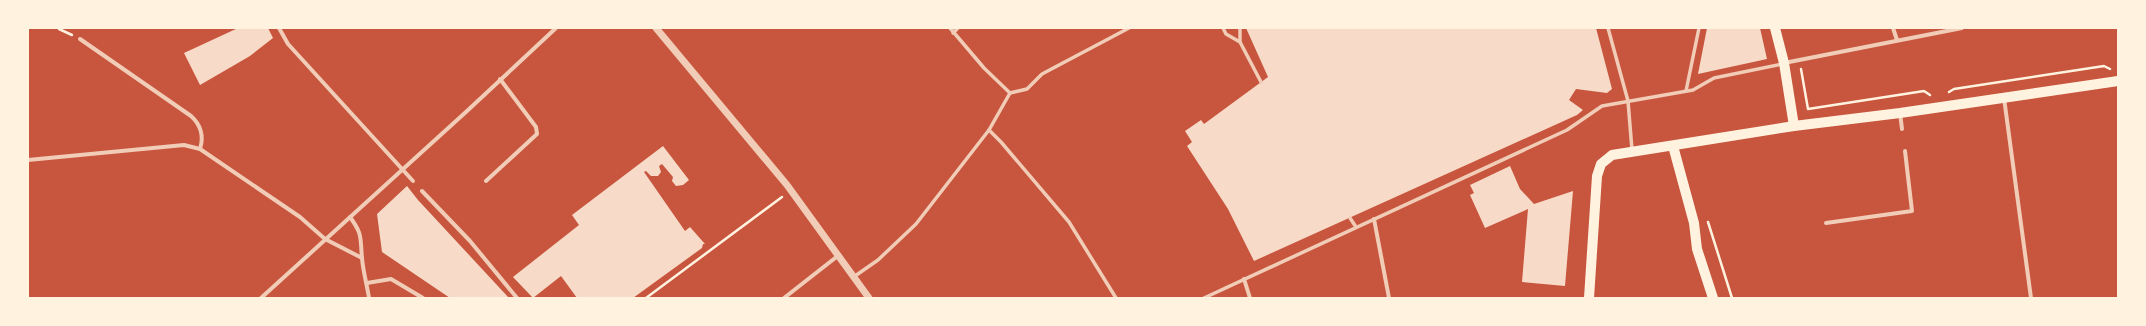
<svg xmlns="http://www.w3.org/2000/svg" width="2146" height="326" viewBox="0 0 2146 326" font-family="'Work Sans',sans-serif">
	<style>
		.building { fill: #f7dbc8 }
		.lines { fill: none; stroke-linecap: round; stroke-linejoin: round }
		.path { stroke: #fff3e0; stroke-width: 2.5 }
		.pedestrian { stroke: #f1ccb7; stroke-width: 3.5 }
		.minor { stroke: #f1ccb7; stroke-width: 4 }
		.tertiary { stroke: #f1ccb7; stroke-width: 7 }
		.primary { stroke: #fff3e0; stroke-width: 10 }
	</style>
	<rect width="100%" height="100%" fill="#c8553d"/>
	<g class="building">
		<polygon points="238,28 268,28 273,38 250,56 200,85 184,53"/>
		<polygon points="1246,28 1596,28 1612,89 1607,93 1576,89 1569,100 1583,110 1577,115 1254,261 1228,209 1187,146 1192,142 1185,131 1201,120 1204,124 1268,77"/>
		<polygon points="1707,28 1760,28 1767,59 1698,74"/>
		<polygon points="663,146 689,180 683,185 676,186 672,181 673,177 662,164 659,166 661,172 658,176 651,176 646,171 644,172 685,231 690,227 705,244 703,244 702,248 633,298 577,298 561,276 533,298 513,277 579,225 572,215"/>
		<polygon points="1510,166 1520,189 1534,204 1573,191 1565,286 1522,282 1528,209 1485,228 1470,195 1474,193 1470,185"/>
		<polygon points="407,186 418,200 509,298 450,298 382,252 377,214"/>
	</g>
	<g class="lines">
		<g class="path">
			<polyline points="59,29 72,35"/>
			<polyline points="1801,69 1808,109 1924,91 1930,95"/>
			<polyline points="1949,92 1954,89 2104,66 2110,69"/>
			<polyline points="1708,222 1732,298"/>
			<polyline points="646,298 782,197"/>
		</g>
		<g class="pedestrian">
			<polyline points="950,28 984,68 1010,93"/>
			<polyline points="1223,28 1226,34 1240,42 1261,82"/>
			<polyline points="1608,28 1628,101 1632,150"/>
			<polyline points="953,33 958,28"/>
			<polyline points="1240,42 1240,28"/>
			<polyline points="1686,91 1699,28"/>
			<polyline points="989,130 1001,142 1069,222 1116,298"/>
			<polyline points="1350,218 1356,227"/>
			<polyline points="855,276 878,260 916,224 989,130 1010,93 1027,89 1042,74 1129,28"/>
			<polyline points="1204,298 1567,130 1602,106 1693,90 1714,78 1782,64"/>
		</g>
		<g class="minor">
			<polyline points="279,28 288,44 413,181"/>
			<polyline points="1893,28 1897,40"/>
			<path d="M80 39 191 116C201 125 204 136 200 149"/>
			<polyline points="1784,63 1962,28"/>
			<polyline points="2004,98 2031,298"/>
			<polyline points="1900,113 1902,129"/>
			<polyline points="28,160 184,145 200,149 300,217 325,239 362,258"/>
			<polyline points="486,181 537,134 536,127 500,79"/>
			<polyline points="422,191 470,241 517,298"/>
			<path d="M350 217C363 235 360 237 362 258 363 271 367 285 369 298"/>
			<polyline points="1374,219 1389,298"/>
			<polyline points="1826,223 1912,211 1905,151"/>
			<polyline points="1244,279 1250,298"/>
			<polyline points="367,283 391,279 423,298"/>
			<polyline points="261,298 467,111 556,28"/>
			<polyline points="784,298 839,255"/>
		</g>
		<polyline class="tertiary" points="656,28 787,185 869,298"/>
		<g class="primary">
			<polyline points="1775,28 1784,63 1794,126"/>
			<polyline points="1673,146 1694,223 1697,249 1713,298"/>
			<polyline points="1589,298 1597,176 1601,164 1612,155 1794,126 1900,113 2118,81"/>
		</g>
	</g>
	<rect width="2146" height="326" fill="none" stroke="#fff3e0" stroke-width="58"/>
</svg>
